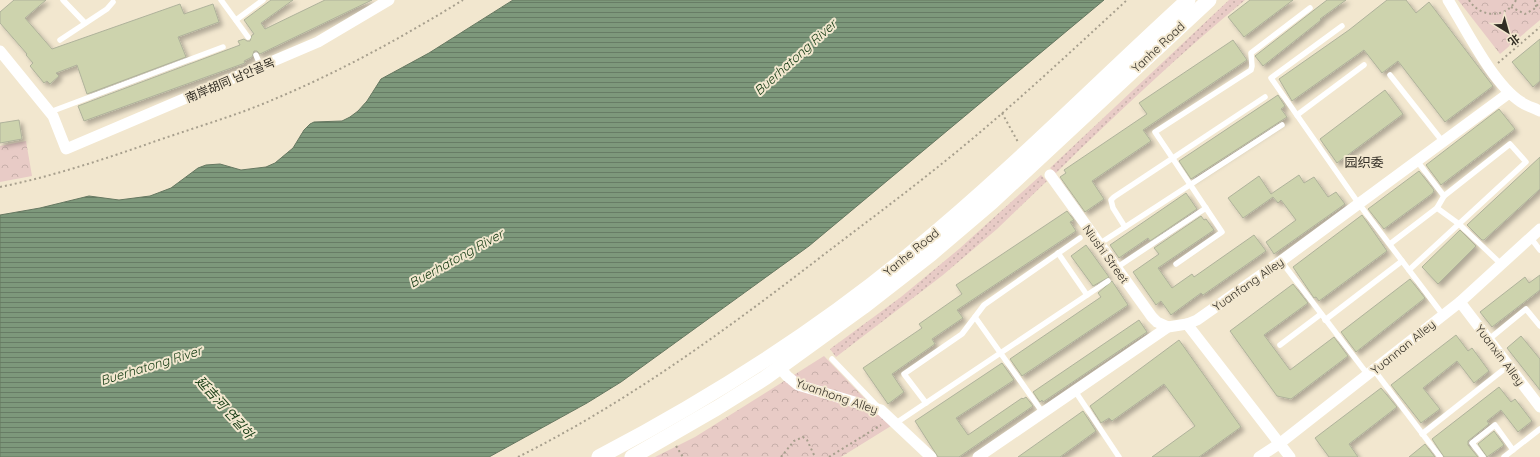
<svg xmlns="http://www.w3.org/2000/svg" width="1540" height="457" viewBox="0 0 1540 457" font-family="Quicksand,'Noto Sans SC','Noto Sans KR',sans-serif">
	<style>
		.grass { fill: url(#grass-dots) }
		.park { fill: url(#park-crowns) }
		.water { fill: url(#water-rules); stroke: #667861 }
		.building { fill: #cdd3ad; stroke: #afb29b; filter: url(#shadow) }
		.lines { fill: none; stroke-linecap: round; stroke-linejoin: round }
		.path { stroke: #a79f8d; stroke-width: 2; stroke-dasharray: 2 3; stroke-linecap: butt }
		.service { stroke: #fff; stroke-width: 5.5 }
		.minor { stroke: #fff; stroke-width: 11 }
		.secondary { stroke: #fff; stroke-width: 15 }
		.labels { text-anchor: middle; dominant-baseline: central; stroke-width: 4; stroke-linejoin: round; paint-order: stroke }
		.street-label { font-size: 12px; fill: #312d24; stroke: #f2e7cf }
		.water-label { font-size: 13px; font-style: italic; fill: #113910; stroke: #f2e7cf }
		.neighbourhood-label { font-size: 13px; fill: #312d24; stroke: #f2e7cf }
	</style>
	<defs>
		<pattern id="grass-dots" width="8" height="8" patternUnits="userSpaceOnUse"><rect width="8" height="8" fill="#e8cbc6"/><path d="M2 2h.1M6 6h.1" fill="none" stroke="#c7afaa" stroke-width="1.8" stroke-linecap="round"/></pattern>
		<pattern id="park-crowns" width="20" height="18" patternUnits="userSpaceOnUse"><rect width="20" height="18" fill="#e8cbc6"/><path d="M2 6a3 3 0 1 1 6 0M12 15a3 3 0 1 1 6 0" fill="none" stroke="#c7afaa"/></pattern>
		<pattern id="water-rules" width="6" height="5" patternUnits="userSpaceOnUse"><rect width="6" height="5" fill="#7d987b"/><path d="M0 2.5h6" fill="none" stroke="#677c65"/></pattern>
		<filter id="shadow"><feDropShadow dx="3.5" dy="3.5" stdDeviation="2" flood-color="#0004"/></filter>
	</defs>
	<rect width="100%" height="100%" fill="#f2e7cf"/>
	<g class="grass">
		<path d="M1229 0H1245C1179 55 1117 113 1056 173L1050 168Z"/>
		<polygon points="1041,175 1047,181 997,229 943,275 836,357 830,349 901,297 959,249"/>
	</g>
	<g class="park">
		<polygon points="1458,0 1540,0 1540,20 1500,54"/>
		<polygon points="26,141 32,176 0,182 0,146"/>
		<polygon points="824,356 891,426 841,457 655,457 695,437"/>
	</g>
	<polygon class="water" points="513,0 1104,0 809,246 621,382 587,403 489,457 0,457 0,215 40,208 89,196 119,200 150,196 171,188 198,168 206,165 220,164 241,170 266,167 275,163 293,148 304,130 310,124 314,122 342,121 350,117 358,111 367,101 381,79 429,53"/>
	<g class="building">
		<polygon points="14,0 46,0 25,18 52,49 180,4 184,14 213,4 219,22 178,37 186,57 87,94 77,65 56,73 59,76 50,84 47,81 44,83 30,66 33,63 26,55 27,54 0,23 0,12"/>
		<polygon points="271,0 293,0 261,23 265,29 325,0 372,0 260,54 257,51 254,51 252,57 244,61 245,63 84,121 78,106 240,45 238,41 244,39 247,41 250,41 252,35 254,34 244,20"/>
		<polygon points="1250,0 1293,0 1244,37 1228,17"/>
		<polygon points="1327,0 1346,0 1320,19 1321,20 1263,66 1255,56"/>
		<polygon points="1387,0 1406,0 1416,13 1429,2 1493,86 1445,122 1398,61 1382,73 1364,50 1292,101 1279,79 1349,30"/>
		<polygon points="1540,39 1540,81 1533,87 1512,62"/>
		<polygon points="1233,40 1247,60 1143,130 1151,141 1092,181 1104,199 1085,212 1060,177 1066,173 1064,170 1147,114 1139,103"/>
		<polygon points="1385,90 1403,114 1337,163 1320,139"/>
		<polygon points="1278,95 1285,106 1281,109 1287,117 1191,179 1179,161"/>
		<polygon points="1499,109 1515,129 1441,185 1426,165"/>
		<polygon points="19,120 22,139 0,143 0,123"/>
		<polygon points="1540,157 1540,189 1484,240 1482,240 1467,225"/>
		<polygon points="1419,171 1434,190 1433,193 1384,229 1368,209"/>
		<polygon points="1299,175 1304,183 1314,177 1328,197 1336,192 1345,204 1274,254 1266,242 1296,220 1281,200 1278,203 1273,197 1243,218 1228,198 1259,176 1271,194"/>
		<polygon points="1186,193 1197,209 1150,241 1148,238 1119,258 1110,245"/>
		<polygon points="1067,211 1074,220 1070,222 1076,231 957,310 963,318 932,339 935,344 892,374 904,392 888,404 863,368 922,328 919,324 962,294 956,285"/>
		<polygon points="1362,215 1387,251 1319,301 1316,297 1314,298 1293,267"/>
		<polygon points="1201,216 1204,220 1206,219 1214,230 1158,268 1172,288 1192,274 1194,277 1254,235 1266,251 1203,295 1201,293 1171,315 1161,301 1156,305 1133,272 1159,254 1154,248"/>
		<polygon points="1460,230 1476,246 1438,284 1422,267"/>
		<polygon points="1086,245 1109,277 1093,286 1071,256"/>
		<polygon points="1540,275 1540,290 1492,327 1480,312 1525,277 1529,283"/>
		<polygon points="1410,279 1425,298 1356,352 1341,332"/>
		<polygon points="1112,281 1128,305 1022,376 1010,359 1101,297 1098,293"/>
		<polygon points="1293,284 1308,303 1264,335 1290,370 1334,337 1348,356 1291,399 1277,396 1230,331"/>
		<polygon points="1139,320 1147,332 1043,402 1042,400 1040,402 1033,392"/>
		<polygon points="1456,335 1468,351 1472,348 1489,371 1474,383 1457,361 1423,388 1440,409 1421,423 1391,385"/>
		<polygon points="1521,336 1540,359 1540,390 1507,348"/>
		<polygon points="1179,340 1241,427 1199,457 1152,457 1195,426 1164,384 1112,421 1109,418 1101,423 1090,406"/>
		<polygon points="1002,363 1014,380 956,418 968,435 1022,398 1023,399 1026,397 1033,406 959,457 938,457 915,421"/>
		<polygon points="1499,387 1511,402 1515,399 1532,421 1518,432 1501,410 1487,421 1489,424 1468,441 1468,445 1478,457 1444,457 1432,439"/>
		<polygon points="1381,388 1397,407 1349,444 1358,457 1329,457 1315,438"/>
		<polygon points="1083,411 1096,431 1060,457 1018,457"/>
		<polygon points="1494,431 1504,445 1487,457 1478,444"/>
		<polygon points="1425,444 1435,457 1409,457"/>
	</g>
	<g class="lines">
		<g class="path">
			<path d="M1469 0C1480 18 1506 19 1516 0"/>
			<polyline points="1535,0 1536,6 1540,8"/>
			<polyline points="1511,7 1525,14 1534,9 1540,2"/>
			<polyline points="1498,63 1540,27"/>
			<polyline points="1002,113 1018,142"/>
			<path d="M0 187C54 176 105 159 156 141 185 131 214 122 242 112 319 83 393 43 463 0"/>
			<polyline points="676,446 683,457"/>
			<path d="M518 457C624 404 719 335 813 263 853 232 894 202 934 170 1001 117 1064 58 1127 0"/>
			<polyline points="781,457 794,441 803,437 807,440 815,457"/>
			<polyline points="829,457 881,425"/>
		</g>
		<g class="service">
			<polyline points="63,0 85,23"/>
			<polyline points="221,0 248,37"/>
			<polyline points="236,20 263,0"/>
			<polyline points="1342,26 1271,78 1359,204 1443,315"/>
			<polyline points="60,40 107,9 113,2"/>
			<polyline points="256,55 261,67"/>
			<polyline points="1390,75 1443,142"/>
			<polyline points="50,112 223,47"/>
			<polyline points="1297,115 1364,65"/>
			<polyline points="1417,161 1444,196"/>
			<polyline points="1437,208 1459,224 1501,264"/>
			<polyline points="1125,227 1113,208 1111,200 1114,197 1265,97"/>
			<polyline points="1530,237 1540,250"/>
			<polyline points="1099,244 1282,125"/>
			<polyline points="1390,244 1437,208 1444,196 1510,144 1526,162 1409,270"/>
			<polyline points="1058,253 1087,295"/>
			<polyline points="1281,261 1368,375"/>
			<polyline points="1176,264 1222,232 1155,132 1251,70 1252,66 1251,53 1310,8"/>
			<polyline points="1116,268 1206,208"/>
			<polyline points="975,317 1043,413"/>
			<polyline points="1325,320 1402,261"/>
			<polyline points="1488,340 1526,309 1540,326"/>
			<polyline points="1280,345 1321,314"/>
			<polyline points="832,359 878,407"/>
			<polyline points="1374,370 1440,457"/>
			<polyline points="1075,391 1119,457"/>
			<polyline points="926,403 904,374 962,334 984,305 1080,238"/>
			<polyline points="896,423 1108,281"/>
			<polyline points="1422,434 1508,366"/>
			<polyline points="1483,457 1472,443 1495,425 1513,450"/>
			<polyline points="1504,457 1540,429"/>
		</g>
		<g class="minor">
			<path d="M1448 0C1466 29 1493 84 1521 102 1527 106 1534 108 1540 111"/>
			<polyline points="0,51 53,116 66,149 318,42 389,0"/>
			<polyline points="1050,175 1152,317 1157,322 1168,327"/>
			<polyline points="1460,302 1540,407"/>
			<polyline points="1187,324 1290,457"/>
			<polyline points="779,367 787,376 798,385 881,410 931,457"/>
			<polyline points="978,457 1168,327 1187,324 1197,320 1281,261 1509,93"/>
			<polyline points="1259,457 1279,444 1460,302 1540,229"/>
		</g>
		<g class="secondary">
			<path d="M599 457C711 398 819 330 916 249 1011 171 1097 83 1188 0"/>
			<polyline points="632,457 717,408 765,378 863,307 931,254 992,202 1209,0"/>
		</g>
	</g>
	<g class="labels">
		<g class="street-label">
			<text transform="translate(1158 47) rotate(-43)">Yanhe Road</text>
			<text transform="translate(230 80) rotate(-23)">南岸胡同 남안골목</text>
			<text transform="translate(911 252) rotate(-39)">Yanhe Road</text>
			<text transform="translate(1106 254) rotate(54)">Niushi Street</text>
			<text transform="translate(1248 284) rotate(-35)">Yuanfang Alley</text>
			<text transform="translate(1403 347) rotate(-39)">Yuannan Alley</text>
			<text transform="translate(1500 355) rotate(53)">Yuanxin Alley</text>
			<text transform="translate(837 396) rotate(19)">Yuanhong Alley</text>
		</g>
		<g class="water-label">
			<text transform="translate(795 57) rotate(-42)">Buerhatong River</text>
			<text transform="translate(456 258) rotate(-29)">Buerhatong River</text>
			<text transform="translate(151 365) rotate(-17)">Buerhatong River</text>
			<text transform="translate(225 407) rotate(48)">延吉河 연길하</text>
		</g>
		<g class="neighbourhood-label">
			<text x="1364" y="162">园织委</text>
		</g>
	</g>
	<g transform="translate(1508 32) rotate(143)" stroke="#f2e7cf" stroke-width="3" paint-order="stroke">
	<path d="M0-3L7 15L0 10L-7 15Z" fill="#312d24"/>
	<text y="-6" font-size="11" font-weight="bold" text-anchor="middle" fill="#312d24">北</text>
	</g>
</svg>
